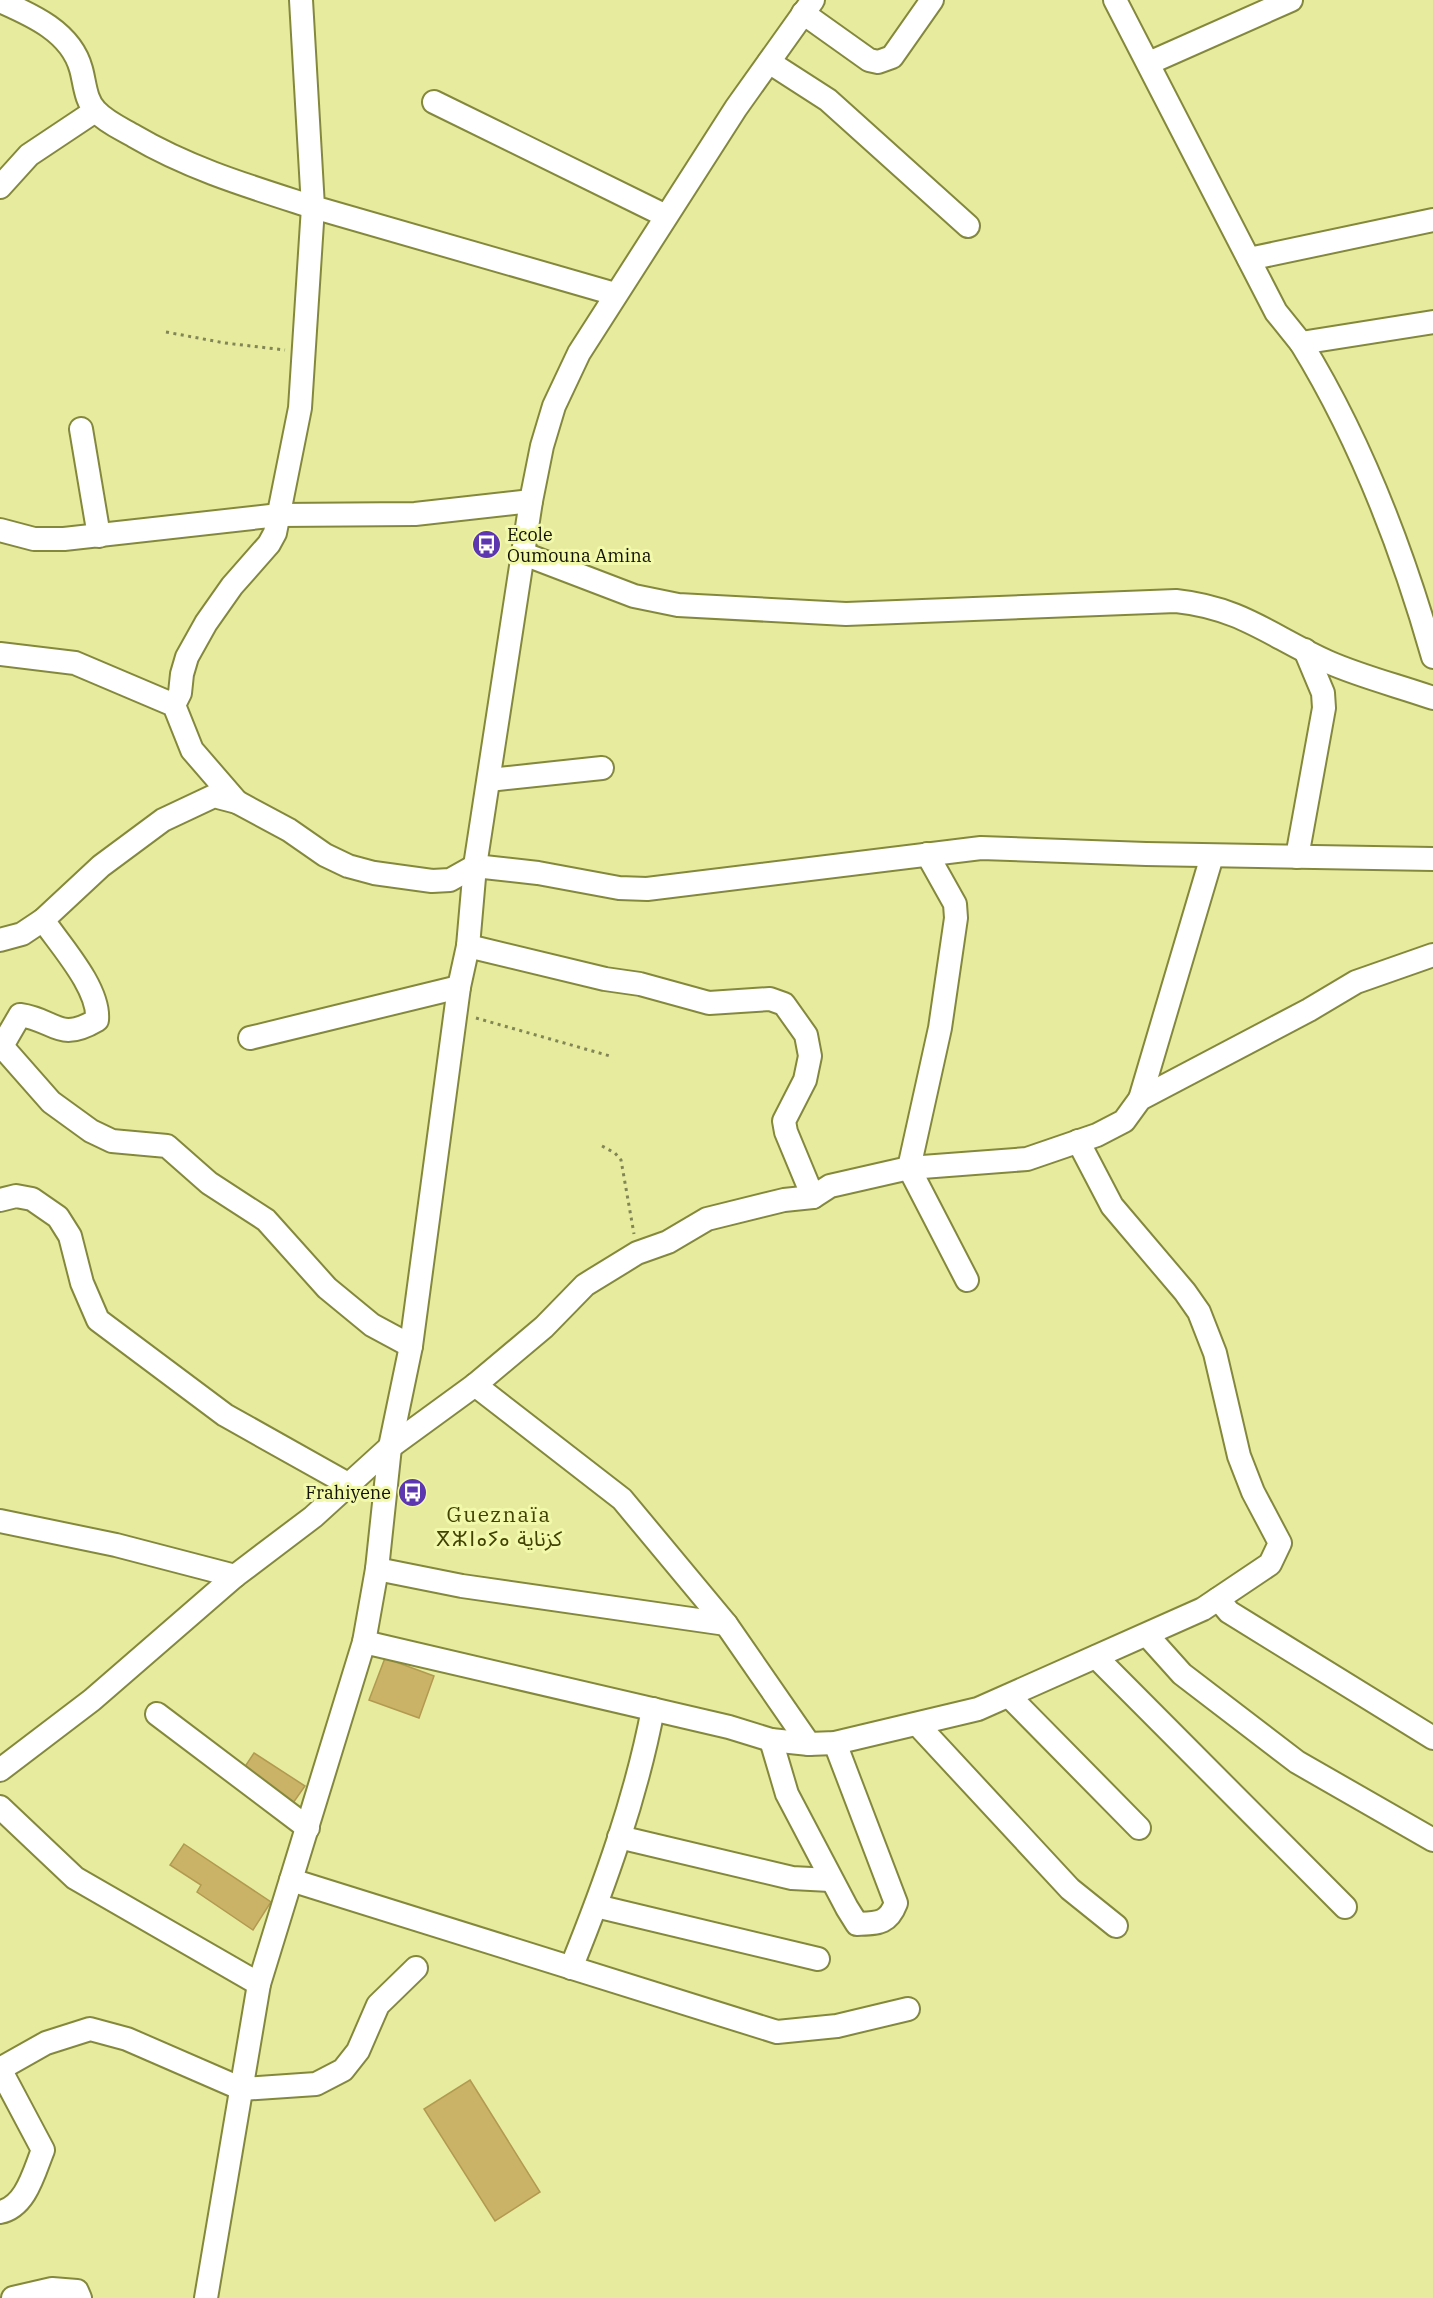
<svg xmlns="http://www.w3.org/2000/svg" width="1433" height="2298" viewBox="0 0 1433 2298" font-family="'IBM Plex Serif','Noto Sans Arabic','Noto Sans Tifinagh',serif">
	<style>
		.building { fill: #cab267; stroke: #b29a50; stroke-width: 1.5 }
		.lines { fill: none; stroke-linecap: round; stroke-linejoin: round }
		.minor-casing { stroke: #84883d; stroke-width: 26 }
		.path { stroke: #828555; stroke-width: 3; stroke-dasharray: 3 4.5; stroke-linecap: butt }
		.minor { stroke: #fff; stroke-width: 22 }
		.labels { text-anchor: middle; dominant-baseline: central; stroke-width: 6; stroke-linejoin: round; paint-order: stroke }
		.poi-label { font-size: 18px; fill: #0f1000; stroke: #f3f9ab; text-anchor: start }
		.quarter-label { font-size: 21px; letter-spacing: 1.5px; fill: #414304; stroke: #f3f9ab }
	</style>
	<rect width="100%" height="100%" fill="#e6eb9e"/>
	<g class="building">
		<polygon points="385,1658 434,1676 419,1718 369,1700"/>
		<polygon points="254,1753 305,1786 286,1813 236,1780"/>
		<polygon points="184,1844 271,1902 253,1930 197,1892 201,1885 170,1865"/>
		<polygon points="470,2080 540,2192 495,2221 424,2109"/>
	</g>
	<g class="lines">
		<defs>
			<g id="minor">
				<polyline points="301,0 313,207 615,294"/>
				<polyline points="1115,0 1276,312 1301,343 1433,322"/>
				<path d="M0 1C32 15 71 32 81 69 85 83 85 100 96 111 106 122 122 129 134 136 190 169 251 187 313 207L300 408 275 533 269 544 232 586 206 623 187 657 182 674 180 693 174 705"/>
				<polyline points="803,13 869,60 878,62 892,57 932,0"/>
				<polyline points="769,62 828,100 968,226"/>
				<polyline points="1149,63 1291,0"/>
				<polyline points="434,102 666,216"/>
				<polyline points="0,187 29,155 95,111"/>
				<polyline points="1249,259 1433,220"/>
				<path d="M1301 343C1360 439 1402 548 1433 657"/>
				<polyline points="81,429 99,536"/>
				<polyline points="0,530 34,539 64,539 279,515 415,514 531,501"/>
				<path d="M524 554 634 596 678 605 846 614 1176 601C1242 608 1272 637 1328 662 1362 677 1399 686 1433 698"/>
				<polyline points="0,654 75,663 174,705 192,750 237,802"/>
				<polyline points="489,780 602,768"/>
				<polyline points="927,854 955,904 956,918 940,1028 909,1168 967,1280"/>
				<polyline points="1297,857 1324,708 1323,693 1305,650"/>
				<polyline points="0,940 22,934 43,920 101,866 163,820 214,796 237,802 289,830 325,855 348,866 374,873 432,881 450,880 475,866 538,873 619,888 647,889 981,848 1146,854 1433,859"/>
				<polyline points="468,946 605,979 640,984 709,1003 770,999 784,1004 806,1035 810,1056 805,1080 784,1121 786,1132 813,1197"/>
				<polyline points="250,1038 459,987"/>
				<polyline points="0,1044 51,1102 91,1131 112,1141 167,1146 209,1183 266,1220 327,1288 372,1325 411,1346"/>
				<path d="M2 1046 20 1015C56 1020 58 1043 97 1020 100 989 61 946 43 920"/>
				<polyline points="1140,1099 1212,856"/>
				<polyline points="0,1200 16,1196 32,1199 58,1217 70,1236 82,1283 98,1320 225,1415 348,1484"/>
				<polyline points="475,1385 622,1499 726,1624 809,1744"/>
				<polyline points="0,1521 116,1545 235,1576"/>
				<polyline points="377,1569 462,1586 726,1624"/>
				<polyline points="1218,1599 1229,1612 1433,1738"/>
				<polyline points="1147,1635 1182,1674 1297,1762 1433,1840"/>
				<polyline points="364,1642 729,1727 771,1740 809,1744 835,1743 978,1709 1203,1609 1270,1564 1280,1543 1253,1492 1239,1456 1215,1353 1199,1312 1185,1292 1112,1206 1078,1141"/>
				<polyline points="1096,1657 1345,1907"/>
				<polyline points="1009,1696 1139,1828"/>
				<polyline points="157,1714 308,1828"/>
				<polyline points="917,1724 1070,1889 1116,1926"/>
				<path d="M771 1740 787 1794 847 1908 857 1924C878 1923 888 1924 896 1903L835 1743"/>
				<polyline points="0,1770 92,1700 235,1576 313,1517 390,1447 475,1385 544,1327 585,1285 637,1253 668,1242 707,1219 784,1200 813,1197 830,1186 909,1168 1027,1159 1097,1135 1124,1121 1140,1099 1309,1010 1356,982 1433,955"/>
				<polyline points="0,1807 75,1878 259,1984"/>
				<polyline points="619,1837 792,1878 830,1880"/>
				<polyline points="291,1880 777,2032 837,2026 908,2009"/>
				<polyline points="596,1906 818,1959"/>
				<path d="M571 1968C605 1884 636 1798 653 1709"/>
				<polyline points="0,2069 46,2043 90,2029 127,2039 242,2089 316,2084 343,2070 358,2051 378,2005 416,1968"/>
				<path d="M0 2212C26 2207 34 2172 43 2150L0 2069"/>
				<polyline points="13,2298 52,2289 77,2291 80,2298"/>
				<polyline points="206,2298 259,1984 364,1642 377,1569 390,1447 411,1346 459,987 468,946 475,866 531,501 542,446 554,406 579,353 736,108 813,0"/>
			</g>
		</defs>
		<use href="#minor" class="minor-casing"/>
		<g class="path">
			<polyline points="166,332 225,343 285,350"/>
			<polyline points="476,1018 610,1056"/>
			<polyline points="602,1146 615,1153 621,1160 634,1234"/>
		</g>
		<use href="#minor" class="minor"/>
	</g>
	<defs>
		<symbol id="bus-disc" viewBox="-11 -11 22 22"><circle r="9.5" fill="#5c37af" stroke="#f3f9ab"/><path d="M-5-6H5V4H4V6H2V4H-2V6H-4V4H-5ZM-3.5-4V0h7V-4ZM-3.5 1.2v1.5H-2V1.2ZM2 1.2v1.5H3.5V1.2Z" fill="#fff"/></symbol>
	</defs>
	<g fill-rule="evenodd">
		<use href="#bus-disc" x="470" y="528" width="33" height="33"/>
		<use href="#bus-disc" x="396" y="1476" width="33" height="33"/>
	</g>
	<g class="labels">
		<g class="poi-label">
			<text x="507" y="534">Ecole<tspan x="507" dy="21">Oumouna Amina</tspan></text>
			<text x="391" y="1492" text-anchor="end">Frahiyene</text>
		</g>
		<g class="quarter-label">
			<text x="499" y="1514">Gueznaïa<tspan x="499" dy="24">ⴳⵣⵏⴰⵢⴰ كزناية</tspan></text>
		</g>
	</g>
</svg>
